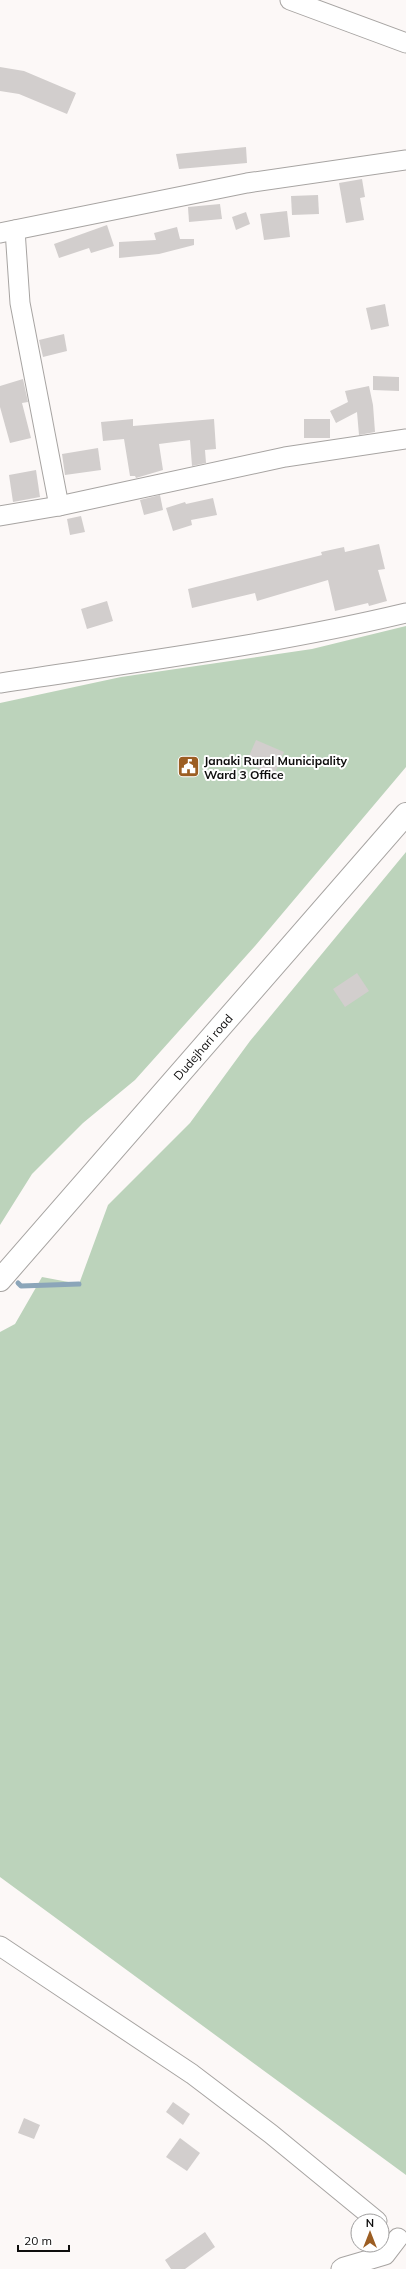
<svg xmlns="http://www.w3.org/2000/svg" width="406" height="2269" viewBox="0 0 406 2269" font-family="Mulish,sans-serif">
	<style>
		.green { fill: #bcd3bb }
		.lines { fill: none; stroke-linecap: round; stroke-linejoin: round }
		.stream { stroke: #8ba5b9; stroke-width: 5 }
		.building { fill: #d2cecd }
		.minor-casing { stroke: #a7a4a2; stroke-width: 21 }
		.tertiary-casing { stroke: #a7a4a2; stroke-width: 24 }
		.minor { stroke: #fff; stroke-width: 19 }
		.tertiary { stroke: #fff; stroke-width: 22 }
		.labels { text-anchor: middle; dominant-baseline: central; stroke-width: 4; stroke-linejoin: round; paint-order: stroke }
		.poi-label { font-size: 12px; font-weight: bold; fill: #0e0d0d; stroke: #fff; text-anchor: start }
		.street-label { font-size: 12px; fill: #0e0d0d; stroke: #fff }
	</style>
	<rect width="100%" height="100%" fill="#fcf8f7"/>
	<g class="green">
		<polygon points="406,626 406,767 255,946 135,1080 83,1123 32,1174 0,1225 0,703 121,677 312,649"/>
		<polygon points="406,852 406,2175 0,1877 0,1332 15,1324 42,1277 79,1284 108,1205 190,1123 250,1041"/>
	</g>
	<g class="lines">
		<polyline class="stream" points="18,1283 21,1286 79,1284"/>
	</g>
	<g class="building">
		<polygon points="0,67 24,71 76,93 67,114 19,94 0,91"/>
		<polygon points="246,147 247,163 179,169 176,154"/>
		<polygon points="362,179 365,197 360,198 364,220 346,223 339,183"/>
		<polygon points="318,195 319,214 292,215 291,196"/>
		<polygon points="220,204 222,219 189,222 188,207"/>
		<polygon points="287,211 290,237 264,240 260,214"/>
		<polygon points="246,212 250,224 236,230 232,217"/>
		<polygon points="107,225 114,246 91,253 89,248 59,258 54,244"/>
		<polygon points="177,227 180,239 194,239 194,245 159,254 119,258 119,242 156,240 154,233"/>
		<polygon points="385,304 389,326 371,330 366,308"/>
		<polygon points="64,334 67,351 43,357 39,340"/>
		<polygon points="373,376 399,377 399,391 373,390"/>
		<polygon points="23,379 28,402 22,403 31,438 10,443 0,407 0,386"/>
		<polygon points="369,386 373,405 375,432 359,435 357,412 336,423 330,411 348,402 345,391"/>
		<polygon points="133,419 133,426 214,419 216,449 205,450 206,463 192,466 190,440 159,444 163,470 136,478 135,476 130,476 124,439 103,441 101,422"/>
		<rect x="304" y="419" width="26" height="19"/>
		<polygon points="98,448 101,470 65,475 62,454"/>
		<polygon points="36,470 40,497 13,502 9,475"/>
		<polygon points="160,495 163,510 144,515 140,500"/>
		<polygon points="213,498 217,515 191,520 192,525 173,531 166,508 185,502 186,504"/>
		<polygon points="81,516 85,532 70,535 67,519"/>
		<polygon points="379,544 385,569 378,570 387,601 369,606 368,603 335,611 328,580 257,601 255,593 192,608 188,589 322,555 321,552 344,547 345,552"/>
		<polygon points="107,601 113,621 87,629 81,609"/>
		<polygon points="256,740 284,752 274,775 246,763"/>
		<polygon points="357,973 369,991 345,1007 333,989"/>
		<polygon points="173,2102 190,2114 183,2125 166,2112"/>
		<polygon points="24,2118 40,2125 34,2139 18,2133"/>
		<polygon points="180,2138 200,2153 187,2171 166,2157"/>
		<polygon points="205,2232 215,2247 185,2269 171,2269 165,2260"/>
	</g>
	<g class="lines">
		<defs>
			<g id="minor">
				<polyline points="290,0 406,43"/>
				<polyline points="15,230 20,303 59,506"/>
				<polyline points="0,233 247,183 406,160"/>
				<polyline points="0,516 59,506 285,457 406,439"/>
				<path d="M0 683C136 662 272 645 406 613"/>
				<polyline points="0,1946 192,2074 271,2134 377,2221"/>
				<polyline points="341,2269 344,2267 385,2255 398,2238"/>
			</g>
			<polyline id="tertiary" points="0,1280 406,814"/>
		</defs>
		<use href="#minor" class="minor-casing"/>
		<use href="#tertiary" class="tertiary-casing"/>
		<use href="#minor" class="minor"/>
		<use href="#tertiary" class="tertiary"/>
	</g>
	<defs>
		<symbol id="civic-square" viewBox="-11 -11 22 22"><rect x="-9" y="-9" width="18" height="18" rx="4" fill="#9c5e23" stroke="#fff"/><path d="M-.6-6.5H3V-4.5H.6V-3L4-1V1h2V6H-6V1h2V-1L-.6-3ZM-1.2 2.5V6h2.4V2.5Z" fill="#fff"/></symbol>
	</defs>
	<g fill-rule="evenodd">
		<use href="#civic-square" x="176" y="754" width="25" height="25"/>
	</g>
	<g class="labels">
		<g class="poi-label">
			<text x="204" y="760">Janaki Rural Municipality<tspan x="204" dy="14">Ward 3 Office</tspan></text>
		</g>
		<g class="street-label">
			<text transform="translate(203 1047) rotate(-49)">Dudejhari road</text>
		</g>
	</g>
	<g transform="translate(370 2233)"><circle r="19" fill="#ffffff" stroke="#9f9e9e"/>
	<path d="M0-3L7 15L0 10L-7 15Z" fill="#9c5e23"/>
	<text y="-6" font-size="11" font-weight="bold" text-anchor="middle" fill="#0e0d0d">N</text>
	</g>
	<path d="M18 2245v6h51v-6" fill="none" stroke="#0e0d0d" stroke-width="2"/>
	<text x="24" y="2245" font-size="12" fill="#0e0d0d" stroke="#ffffff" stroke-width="3" paint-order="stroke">20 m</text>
</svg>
